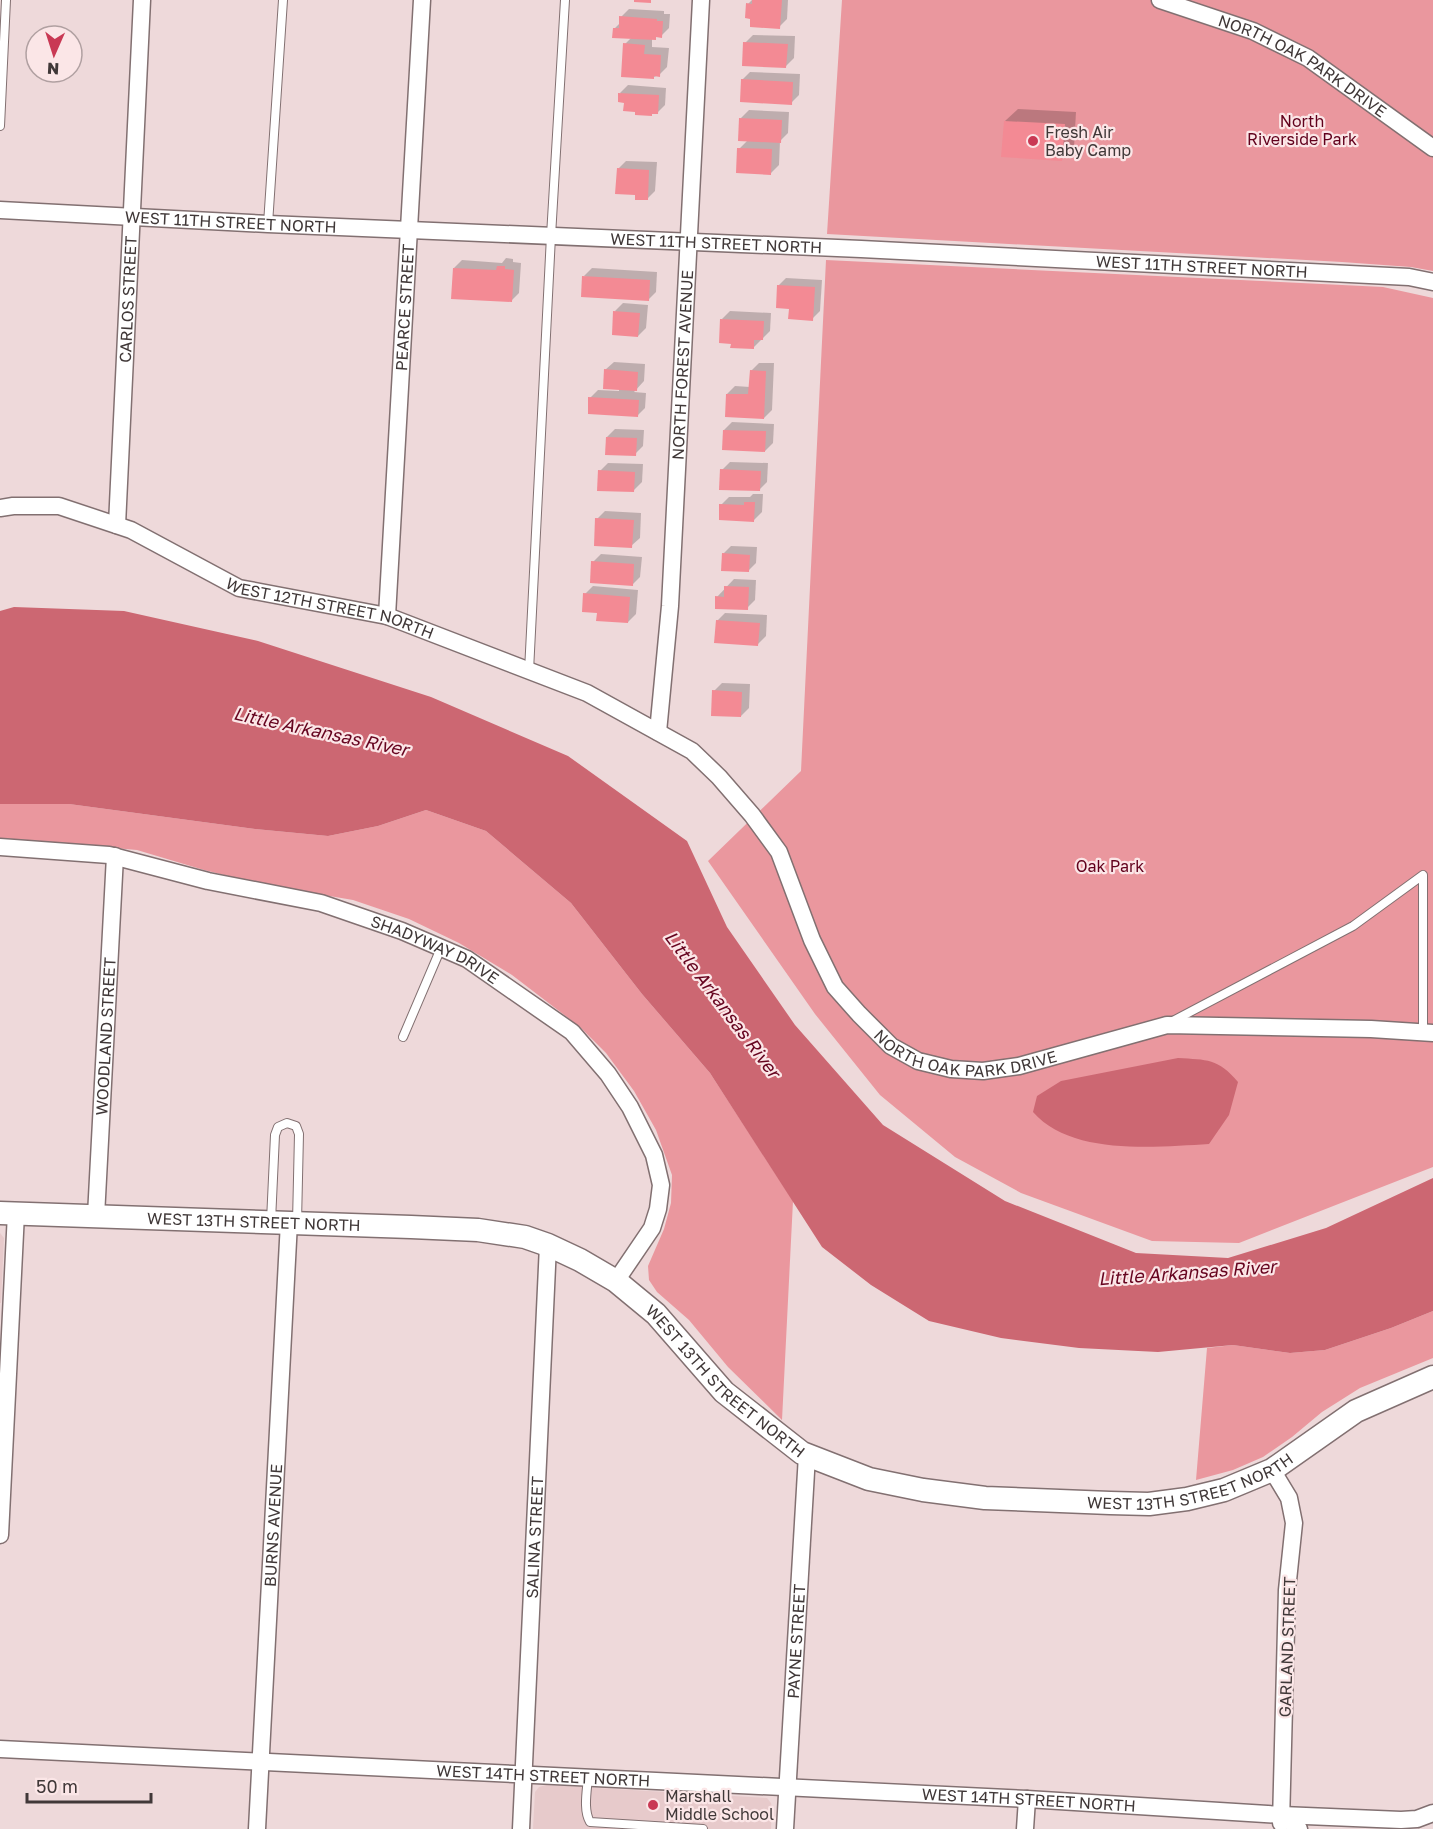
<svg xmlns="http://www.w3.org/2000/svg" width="1433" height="1829" viewBox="0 0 1433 1829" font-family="'Golos Text',sans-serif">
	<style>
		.built { fill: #e7cacb }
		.green { fill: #ea979e }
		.water { fill: #cc6772 }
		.shadow { fill: #0003 }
		.building { fill: #f38a94 }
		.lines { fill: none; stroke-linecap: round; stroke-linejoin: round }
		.lane-casing { stroke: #827071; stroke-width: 10 }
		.street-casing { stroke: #827071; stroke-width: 19 }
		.secondary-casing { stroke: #827071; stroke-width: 25 }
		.lane { stroke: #fff; stroke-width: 8 }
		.street { stroke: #fff; stroke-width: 16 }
		.secondary { stroke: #fff; stroke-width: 22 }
		.poi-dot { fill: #c93954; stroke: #fbe6e7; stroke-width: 2 }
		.labels { text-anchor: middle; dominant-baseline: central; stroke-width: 4.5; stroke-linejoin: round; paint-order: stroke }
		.street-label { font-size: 16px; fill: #403838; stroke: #fbe6e7 }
		.park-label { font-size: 16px; fill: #61001c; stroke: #fbe6e7 }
		.poi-label { font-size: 16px; fill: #403838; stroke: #fbe6e7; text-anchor: start }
		.water-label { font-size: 18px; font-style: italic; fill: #66041f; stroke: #fbe6e7 }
	</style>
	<rect width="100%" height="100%" fill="#eed9da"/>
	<g class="built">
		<polygon points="0,1233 4,1238 1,1303 0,1303"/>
		<polygon points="546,1785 767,1798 771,1803 772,1808 771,1829 533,1829 535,1792 539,1787"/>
	</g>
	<g class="green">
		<polygon points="842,0 1433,0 1433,271 1411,267 1342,262 827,234"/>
		<polygon points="826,260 1383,287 1433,298 1433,1167 1239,1243 1152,1241 1021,1193 955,1157 880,1095 815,1014 708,861 801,771"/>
		<polygon points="0,804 69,804 255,829 328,836 378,826 426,810 486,831 571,903 642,994 710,1073 793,1201 782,1420 728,1367 689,1320 657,1292 649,1280 648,1266 664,1229 671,1203 672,1175 656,1130 634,1091 606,1053 580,1027 512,975 459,943 409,919 353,900 265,885 204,870 137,850 0,838"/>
		<polygon points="1433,1311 1433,1358 1360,1388 1322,1412 1292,1437 1263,1457 1233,1470 1196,1480 1207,1348 1233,1345 1290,1353 1325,1350 1391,1328"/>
	</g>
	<g class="water">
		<polygon points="14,607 124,611 258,641 431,697 568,756 687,841 727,927 795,1025 883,1125 1005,1201 1136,1253 1228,1258 1326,1228 1433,1178 1433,1311 1391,1328 1325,1350 1290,1353 1233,1345 1158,1352 1079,1348 1001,1338 929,1321 871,1285 822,1247 710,1073 642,994 571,903 486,831 426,810 378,826 328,836 255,829 69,804 0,804 0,611"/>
		<path d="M1178 1058C1207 1060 1218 1058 1238 1082L1229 1115 1209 1144C1156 1147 1071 1156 1033 1112L1037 1096 1061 1081Z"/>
	</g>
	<g class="shadow">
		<polygon points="752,0 788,0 787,19 779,27 748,4"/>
		<polygon points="629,9 664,11 664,14 670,14 669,28 661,36 652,38 652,47 669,48 667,67 659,75 654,77 625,44 632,37 614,29 620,23 621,17"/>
		<polygon points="753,35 795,36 794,58 786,66 745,43"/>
		<polygon points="750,72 800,74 799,95 791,103 742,80"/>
		<polygon points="628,85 666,88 665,105 657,113 636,110 620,93"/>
		<polygon points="1018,109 1076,112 1074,147 1062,159 1005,121"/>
		<polygon points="749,110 789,112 788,133 780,141 779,165 771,173 739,149 748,140 741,118"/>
		<polygon points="626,161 657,162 655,191 647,199 637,193 618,169"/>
		<polygon points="506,258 513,259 513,262 521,263 519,293 511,301 454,268 462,260 502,263"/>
		<polygon points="592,268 657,272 656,292 648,300 584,276"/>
		<polygon points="786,278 822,280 820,311 812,319 791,307 778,286"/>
		<polygon points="623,303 648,305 646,328 638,336 615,311"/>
		<polygon points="730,311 771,313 770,331 753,348 722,319"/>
		<polygon points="614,362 645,364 644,381 634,392 646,393 645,408 637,416 590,398 598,390 619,391 619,388 605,370"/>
		<polygon points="759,363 774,363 772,410 764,418 727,394 735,386 750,387 751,371"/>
		<polygon points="732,422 774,424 773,443 765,451 724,430"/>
		<polygon points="615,429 644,430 643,446 635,454 607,437"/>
		<polygon points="730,462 768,463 767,482 759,490 722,470"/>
		<polygon points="608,463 643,464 642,482 634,490 600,471"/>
		<polygon points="753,494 763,494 762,512 754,520 721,505 729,497 750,497"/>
		<polygon points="605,511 641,513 640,538 631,546 597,519"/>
		<polygon points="731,546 757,547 756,563 748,571 723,554"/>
		<polygon points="601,554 642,557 640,577 632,585 593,562"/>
		<polygon points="734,579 756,580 755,600 747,608 717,597"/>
		<polygon points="593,586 638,590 636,614 628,622 598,612 585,594"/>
		<polygon points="725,613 767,615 766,636 758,644 717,621"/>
		<polygon points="722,683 750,684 749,708 741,716 714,691"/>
	</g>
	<g class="building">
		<polygon points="634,0 651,0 651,3 634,2"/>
		<polygon points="752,0 782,0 780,29 750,27 750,19 745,18 746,3 752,4"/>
		<polygon points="619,16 657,19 657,21 663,21 662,38 656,37 656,40 612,38 613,28 619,28"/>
		<polygon points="743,42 788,44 786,68 742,66"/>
		<polygon points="623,43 645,45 644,54 661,55 660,77 654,76 654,79 621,77"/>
		<polygon points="741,79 793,82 792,105 740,102"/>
		<polygon points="618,93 659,95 658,114 652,114 652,116 635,115 635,112 623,111 624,103 618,102"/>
		<polygon points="739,118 782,120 781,143 738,141"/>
		<polygon points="1004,121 1065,124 1062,161 1001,157"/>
		<polygon points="737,148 772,149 771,175 736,173"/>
		<polygon points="617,168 649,170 648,200 635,200 635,195 615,194"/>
		<polygon points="497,266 505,266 505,269 514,270 512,302 451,299 453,268 496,270"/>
		<polygon points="582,276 650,280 649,301 581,297"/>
		<polygon points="777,285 815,287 813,321 788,319 789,309 776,308"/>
		<polygon points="613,311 640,313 638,337 612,335"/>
		<polygon points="720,319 764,321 763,340 754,340 754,349 730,348 731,344 719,343"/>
		<polygon points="604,369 638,372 637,391 603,389"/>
		<polygon points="750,370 766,371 764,419 725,417 726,394 748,394"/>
		<polygon points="588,397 639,400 638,417 588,414"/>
		<polygon points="723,430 766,431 765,452 722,450"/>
		<polygon points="606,437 637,438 636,456 605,455"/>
		<polygon points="720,469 761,471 760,491 719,490"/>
		<polygon points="598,470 635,472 634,492 597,491"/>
		<polygon points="744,502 755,502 754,522 719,520 719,504 744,505"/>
		<polygon points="595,518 634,520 632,548 594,546"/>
		<polygon points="722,553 750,555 749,572 721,571"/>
		<polygon points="591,561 634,564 633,586 590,583"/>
		<polygon points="724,586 749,587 748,610 715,609 715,596 724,597"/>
		<polygon points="583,593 630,597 628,623 596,621 597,613 582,612"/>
		<polygon points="716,620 760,623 758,646 714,643"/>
		<polygon points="712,690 742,692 741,717 711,716"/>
	</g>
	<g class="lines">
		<defs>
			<g id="lane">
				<polyline points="0,126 6,0"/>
				<polyline points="268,224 283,0"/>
				<polyline points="529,671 551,236 565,0"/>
				<polyline points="1171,1022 1353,926 1423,875 1423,1032"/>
				<polyline points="403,1037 441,948"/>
				<polyline points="271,1221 275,1135 278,1127 287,1123 296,1126 299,1134 297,1222"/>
				<path d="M588 1777C587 1791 583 1810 590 1822L703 1829"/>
			</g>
			<g id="street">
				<path id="s1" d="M1160 0 1253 31 1308 58 1433 148"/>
				<path id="s2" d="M0 210 268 224 861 249 1409 277 1433 282"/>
				<path id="s3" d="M0 508 13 506H59L131 530 239 588 387 616 587 693 692 751 719 777 752 815 779 852 812 940 835 987 859 1014 891 1046 918 1061 951 1069 983 1071 1019 1066 1167 1025 1371 1029 1433 1033"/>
				<path id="s4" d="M117 525 142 0"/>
				<path id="s5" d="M387 616 422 0"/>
				<path id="s6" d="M658 732 670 606 701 0"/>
				<path id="s7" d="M0 847 109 855 208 881 321 903 402 931 467 959 572 1032 608 1074 630 1107 654 1155 661 1185 658 1209 652 1228 616 1281"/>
				<path id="s8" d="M96 1216 115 856"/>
				<polyline points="1272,1470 1289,1498 1294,1523 1287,1590 1281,1823"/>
				<polyline points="0,1535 16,1213"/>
				<path id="s9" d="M0 1749 1027 1799 1282 1815 1299 1829"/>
				<polyline points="1282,1815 1401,1820 1417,1819 1433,1813"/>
				<path id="s10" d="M257 1829 289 1222"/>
				<path id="s11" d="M521 1829 548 1245"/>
				<path id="s12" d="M785 1829 807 1455"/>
				<polyline points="1025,1829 1027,1799"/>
			</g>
			<g id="secondary">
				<path id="s13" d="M0 1213 411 1227 478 1230 525 1237 548 1245 580 1260 616 1281 656 1314 724 1392 802 1453 869 1479 923 1490 985 1498 1110 1503 1149 1504 1187 1499 1224 1490 1272 1470 1356 1411 1433 1377"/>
			</g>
		</defs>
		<use href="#lane" class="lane-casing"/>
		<use href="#street" class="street-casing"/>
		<use href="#secondary" class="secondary-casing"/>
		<use href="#lane" class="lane"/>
		<use href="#street" class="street"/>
		<use href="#secondary" class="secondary"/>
	</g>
	<g class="poi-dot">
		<circle cx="1033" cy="141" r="6"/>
		<circle cx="653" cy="1805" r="6"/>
	</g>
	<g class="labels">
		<g class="street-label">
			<text stroke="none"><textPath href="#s1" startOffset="158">NORTH OAK PARK DRIVE</textPath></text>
			<text stroke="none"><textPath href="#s2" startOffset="231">WEST 11TH STREET NORTH</textPath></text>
			<text stroke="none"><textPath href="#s2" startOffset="717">WEST 11TH STREET NORTH</textPath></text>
			<text stroke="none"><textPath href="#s2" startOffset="1203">WEST 11TH STREET NORTH</textPath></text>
			<text stroke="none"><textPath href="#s4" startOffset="226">CARLOS STREET</textPath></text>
			<text stroke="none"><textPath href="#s5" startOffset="309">PEARCE STREET</textPath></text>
			<text stroke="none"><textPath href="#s6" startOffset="368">NORTH FOREST AVENUE</textPath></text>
			<text stroke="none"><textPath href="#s3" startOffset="351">WEST 12TH STREET NORTH</textPath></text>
			<text stroke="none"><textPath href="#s7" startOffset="450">SHADYWAY DRIVE</textPath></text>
			<text stroke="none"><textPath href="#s8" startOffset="180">WOODLAND STREET</textPath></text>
			<text stroke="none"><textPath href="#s3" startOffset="1180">NORTH OAK PARK DRIVE</textPath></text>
			<text stroke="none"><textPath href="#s13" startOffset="254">WEST 13TH STREET NORTH</textPath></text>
			<text stroke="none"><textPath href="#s13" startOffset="776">WEST 13TH STREET NORTH</textPath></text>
			<text stroke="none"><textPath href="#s13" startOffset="1280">WEST 13TH STREET NORTH</textPath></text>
			<text stroke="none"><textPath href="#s10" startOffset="304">BURNS AVENUE</textPath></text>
			<text stroke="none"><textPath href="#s11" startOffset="292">SALINA STREET</textPath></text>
			<text stroke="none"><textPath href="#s12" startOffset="188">PAYNE STREET</textPath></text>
			<text transform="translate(1287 1647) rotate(-88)">GARLAND STREET</text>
			<text stroke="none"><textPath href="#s9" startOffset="544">WEST 14TH STREET NORTH</textPath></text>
			<text stroke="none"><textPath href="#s9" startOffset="1030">WEST 14TH STREET NORTH</textPath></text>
		</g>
		<g class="park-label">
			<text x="1302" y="121">North<tspan x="1302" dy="18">Riverside Park</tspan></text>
			<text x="1110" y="866">Oak Park</text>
		</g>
		<g class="poi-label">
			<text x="1045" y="132">Fresh Air<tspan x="1045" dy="18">Baby Camp</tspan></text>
			<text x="665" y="1796">Marshall<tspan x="665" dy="18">Middle School</tspan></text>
		</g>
		<g class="water-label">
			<text transform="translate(321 731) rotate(12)">Little Arkansas River</text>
			<text transform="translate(723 1004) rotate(53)">Little Arkansas River</text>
			<text transform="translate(1187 1272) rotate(-4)">Little Arkansas River</text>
		</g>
	</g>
	<g transform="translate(54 54) rotate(183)"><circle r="28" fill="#fbe6e7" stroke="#b0a0a1" stroke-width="1.5"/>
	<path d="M0-4.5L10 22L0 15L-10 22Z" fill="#c93954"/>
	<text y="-9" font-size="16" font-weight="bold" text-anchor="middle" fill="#403838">N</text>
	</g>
	<path d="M27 1793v9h124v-9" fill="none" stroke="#403838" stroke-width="3"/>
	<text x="36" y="1793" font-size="18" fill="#403838" stroke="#fbe6e7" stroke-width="4.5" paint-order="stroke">50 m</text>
</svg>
